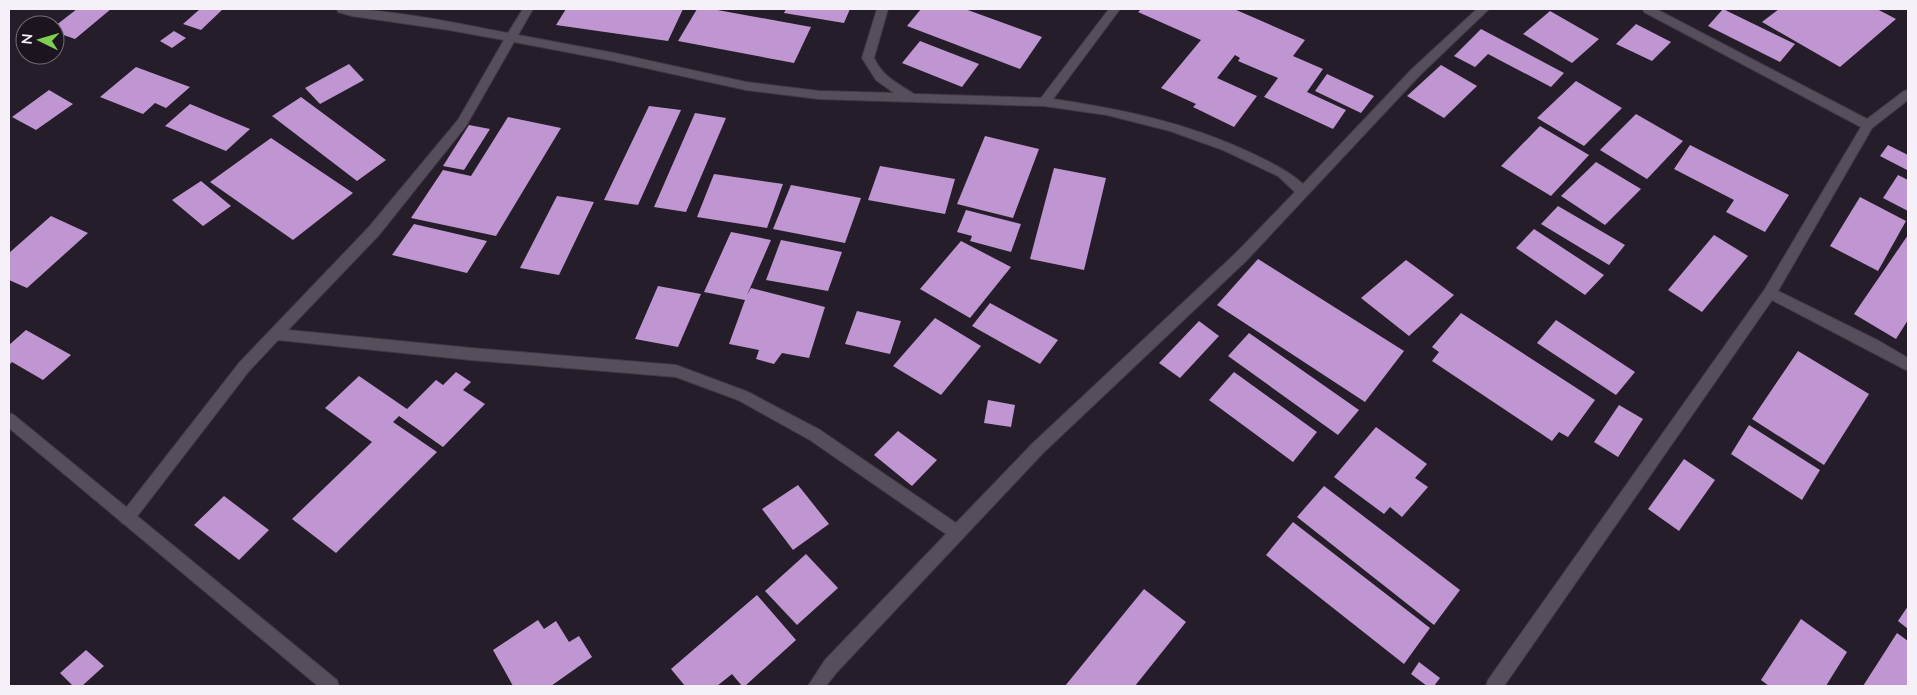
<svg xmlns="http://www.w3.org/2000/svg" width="1917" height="695" viewBox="0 0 1917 695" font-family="Lato,sans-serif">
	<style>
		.building { fill: #c096d2 }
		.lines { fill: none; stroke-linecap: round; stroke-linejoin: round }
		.minor-casing { stroke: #413a44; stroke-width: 2 }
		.tertiary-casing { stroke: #413a44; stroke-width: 2 }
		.minor { fill: #574e5b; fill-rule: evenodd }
		.tertiary { fill: #574e5b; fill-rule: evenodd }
	</style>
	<rect width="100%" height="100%" fill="#251d29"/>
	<g class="building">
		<polygon points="77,9 111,9 75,39 55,32 55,26"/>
		<polygon points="200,9 223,9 201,30 183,24"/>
		<polygon points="566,9 683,9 668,41 556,25"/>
		<polygon points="697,9 712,9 811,27 794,63 678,41"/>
		<polygon points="786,9 850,9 844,23 784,13"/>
		<polygon points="921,9 965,9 1042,37 1020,69 907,26"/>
		<polygon points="1141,9 1234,9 1305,40 1293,56 1323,69 1307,92 1346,110 1333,129 1264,97 1278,78 1238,61 1240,58 1235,55 1217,78 1257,96 1234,127 1193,107 1196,104 1161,88 1201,40 1138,12"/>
		<polygon points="1723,9 1795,44 1780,62 1708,26"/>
		<polygon points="1779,9 1877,9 1896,19 1840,67 1762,22"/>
		<polygon points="1550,11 1599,39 1572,63 1523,34"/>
		<polygon points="1636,24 1671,42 1652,61 1616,44"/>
		<polygon points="1481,29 1564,73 1551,87 1488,54 1475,67 1454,56"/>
		<polygon points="174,31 186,38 172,48 160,41"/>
		<polygon points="920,41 979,64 962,87 902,63"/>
		<polygon points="349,64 364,80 320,104 305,88"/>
		<polygon points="1441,65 1477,86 1444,118 1407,96"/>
		<polygon points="136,67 190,87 166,108 155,103 143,114 100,97"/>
		<polygon points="1327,74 1374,96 1361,113 1315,91"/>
		<polygon points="1576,81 1622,108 1584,146 1537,118"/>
		<polygon points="49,90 73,104 36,130 12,117"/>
		<polygon points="301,97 386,160 357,181 272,116"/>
		<polygon points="190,104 250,129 226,151 165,126"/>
		<polygon points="649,106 681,110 638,205 604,200"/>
		<polygon points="695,113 726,118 686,212 654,207"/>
		<polygon points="1636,114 1683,141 1647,179 1600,150"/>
		<polygon points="508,117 561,128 496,236 411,218 443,170 471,176"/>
		<polygon points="469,125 490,129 464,170 443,166"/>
		<polygon points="1540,126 1589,155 1551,196 1501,166"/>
		<polygon points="985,136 1039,149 1013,218 957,204"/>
		<polygon points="271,138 353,193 293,240 210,182"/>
		<polygon points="1690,145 1789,195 1765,232 1726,212 1734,200 1674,169"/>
		<polygon points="1888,145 1908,155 1907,170 1880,156"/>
		<polygon points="1596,162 1641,189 1605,225 1561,196"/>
		<polygon points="880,166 955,179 945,214 868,200"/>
		<polygon points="1054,168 1106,178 1084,270 1030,259"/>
		<polygon points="714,174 783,184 767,228 697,217"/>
		<polygon points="1898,175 1908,180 1908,211 1883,198"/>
		<polygon points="201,181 231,206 203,226 172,200"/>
		<polygon points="791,185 861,198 845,243 773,229"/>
		<polygon points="557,196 594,202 559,275 520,268"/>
		<polygon points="1860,197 1906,221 1878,271 1830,246"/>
		<polygon points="1558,206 1625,245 1609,265 1541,224"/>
		<polygon points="966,210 1021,224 1011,252 970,241 972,236 957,232"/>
		<polygon points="51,216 88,233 27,288 9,280 9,253"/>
		<polygon points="414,224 487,241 467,273 392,255"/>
		<polygon points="1534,229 1604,275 1585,295 1516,248"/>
		<polygon points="731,232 771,240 747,295 751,288 825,307 809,358 782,353 774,364 756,359 759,350 729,344 745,300 704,292"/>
		<polygon points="1714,235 1748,256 1702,312 1668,290"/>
		<polygon points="1908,235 1908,320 1896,339 1854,314"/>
		<polygon points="781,240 842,252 828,291 766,280"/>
		<polygon points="961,241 1011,267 970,318 920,289"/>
		<polygon points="1258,259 1404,351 1365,402 1217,305"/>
		<polygon points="1406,260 1454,295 1409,336 1361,298"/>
		<polygon points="658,286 701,294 678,347 635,339"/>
		<polygon points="990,303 1058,340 1040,364 972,326"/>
		<polygon points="857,311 901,321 890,354 845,344"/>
		<polygon points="1461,313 1595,400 1568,437 1559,432 1552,441 1432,361 1439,352 1432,347"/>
		<polygon points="935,318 981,346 941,395 893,366"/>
		<polygon points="1556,320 1635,372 1616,395 1537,343"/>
		<polygon points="1199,321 1219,336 1180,378 1159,363"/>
		<polygon points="26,330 71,355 43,380 12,362 9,365 9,345"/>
		<polygon points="1249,333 1359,410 1338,435 1228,356"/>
		<polygon points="1798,351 1869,394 1824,465 1752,419"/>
		<polygon points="456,372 471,382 463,390 485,404 443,447 399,416 393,422 437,452 336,553 292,519 372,442 325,408 359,376 407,409 436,380 443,385"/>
		<polygon points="1234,372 1317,432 1293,462 1209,400"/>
		<polygon points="988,400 1015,405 1011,427 984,423"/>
		<polygon points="1619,405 1643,419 1618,457 1594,442"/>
		<polygon points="1749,425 1820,470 1802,500 1731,454"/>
		<polygon points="1376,427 1427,464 1415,478 1428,487 1402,517 1390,507 1384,514 1334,477"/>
		<polygon points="898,431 937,460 912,486 874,455"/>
		<polygon points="1684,459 1715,480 1679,531 1648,509"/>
		<polygon points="798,485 829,524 793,550 762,509"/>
		<polygon points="1324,486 1460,590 1434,625 1297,517"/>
		<polygon points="224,496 269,530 239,560 194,525"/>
		<polygon points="1293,522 1430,628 1404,664 1266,555"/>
		<polygon points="806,554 838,588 797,625 765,591"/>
		<polygon points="1144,589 1186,622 1135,686 1065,686"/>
		<polygon points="757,595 796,640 745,686 742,686 732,674 717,686 685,686 671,669"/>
		<polygon points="1908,606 1908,629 1898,621"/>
		<polygon points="1801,619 1847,652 1826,686 1769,686 1761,680"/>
		<polygon points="538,620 544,629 556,621 569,642 579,636 592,657 551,686 513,686 493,650"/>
		<polygon points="1897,633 1908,641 1908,686 1863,686"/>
		<polygon points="86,650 104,666 82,686 73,686 60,673"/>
		<polygon points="1419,662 1440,678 1434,686 1427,686 1411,674"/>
	</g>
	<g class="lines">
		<defs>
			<g id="minor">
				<path d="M337 9C392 9 454 23 508 33L523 9H533L518 35 614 53 746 82 819 91 894 93 876 80 862 58 877 9H888L874 58C883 77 897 83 914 94L1041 98 1109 9H1120L1053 99C1121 109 1188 123 1251 153 1270 162 1287 170 1303 184L1412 69 1477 9H1489L1420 75 1246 261 1043 453 837 672 826 686H808L825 660 946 534 810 440 738 400 676 377 471 360 278 340 249 371 132 523 127 525 122 523 119 518 122 513 239 363 369 227 458 120 504 40 449 30 352 16 338 12ZM514 42 614 61 746 90 819 99 1044 106 1107 115 1170 131 1223 150 1278 176 1295 192 1236 253 1033 443 956 523 820 430 748 392 676 365 471 348 288 330 379 235 466 126Z"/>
				<polygon points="1643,9 1656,9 1867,119 1904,91 1908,90 1908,100 1872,128 1778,291 1879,341 1908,358 1908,371 1772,300 1504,686 1486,686 1488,680 1765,289 1861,127 1644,12"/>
			</g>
			<polygon id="tertiary" points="9,413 14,415 337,680 339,686 318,686 9,428"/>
		</defs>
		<use href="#minor" class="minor-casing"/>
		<use href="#tertiary" class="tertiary-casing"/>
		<use href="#minor" class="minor"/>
		<use href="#tertiary" class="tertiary"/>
	</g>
	<rect width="1917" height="695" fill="none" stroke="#f6f0f8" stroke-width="20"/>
	<g transform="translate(40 40) rotate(275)"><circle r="24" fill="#1c141f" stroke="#736c76"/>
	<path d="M0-4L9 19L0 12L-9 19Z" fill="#7fd052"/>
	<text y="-8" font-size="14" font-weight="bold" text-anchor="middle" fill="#f6f0f8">N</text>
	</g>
</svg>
